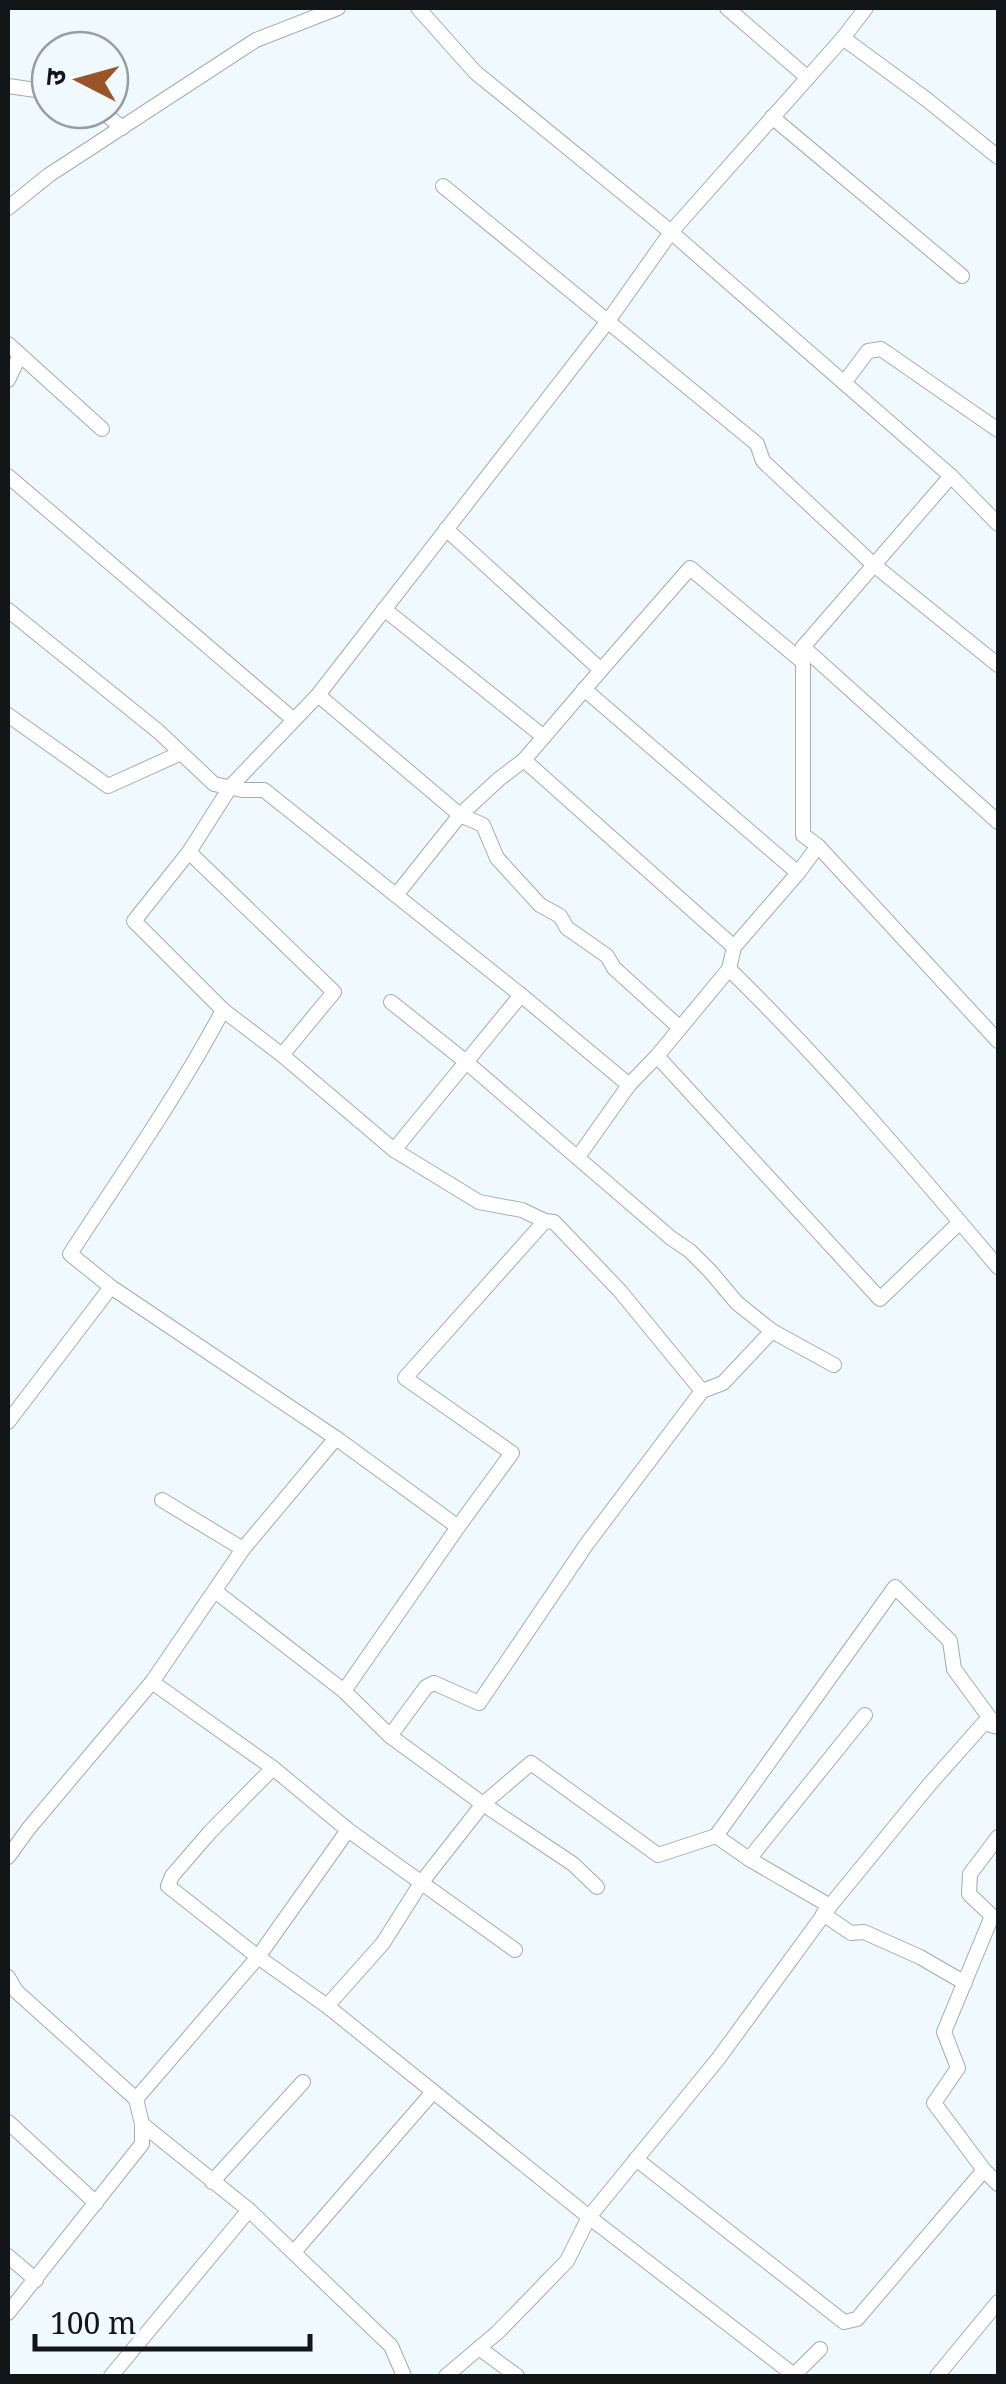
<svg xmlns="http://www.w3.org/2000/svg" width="1006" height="2384" viewBox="0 0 1006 2384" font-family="'Noto Serif','Noto Sans Devanagari',serif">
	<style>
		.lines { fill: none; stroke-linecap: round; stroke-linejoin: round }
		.minor-casing { stroke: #a1acb3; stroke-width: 16 }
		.minor { stroke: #fff; stroke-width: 14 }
	</style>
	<rect width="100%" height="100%" fill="#eff9fe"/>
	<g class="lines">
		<defs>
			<g id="minor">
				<polyline points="727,8 808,78"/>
				<polyline points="866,8 843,38 671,232 951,476 803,647 803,835 818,846 998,1041"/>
				<polyline points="843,38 926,99 998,157"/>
				<polyline points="8,86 36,90 50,89"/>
				<polyline points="101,110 122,128"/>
				<polyline points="772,117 962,276"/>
				<polyline points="443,186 757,444 763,461 874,565 998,665"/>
				<polyline points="8,208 49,175 256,40 338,8"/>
				<polyline points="8,344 102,429"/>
				<polyline points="8,380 20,355"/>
				<polyline points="844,383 868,351 881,349 998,430"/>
				<polyline points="8,476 294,720"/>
				<polyline points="951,476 998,524"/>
				<polyline points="384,609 544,737"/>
				<polyline points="8,610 159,732 214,784 242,790 264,790 521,995"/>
				<polyline points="803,647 998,822"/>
				<polyline points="601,670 690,568 803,662"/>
				<polyline points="584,689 798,873"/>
				<polyline points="318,695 460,815 483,825 497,858 540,905 560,916 567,928 607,956 614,968 680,1028"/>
				<polyline points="8,715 108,786 181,753"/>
				<polyline points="524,760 734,947"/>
				<polyline points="189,852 231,786 318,695 608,321 671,232 475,72 418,8"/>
				<polyline points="397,894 460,815 499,779 524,760 601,670 446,529"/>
				<polyline points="729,969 734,947 798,873 818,846"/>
				<polyline points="391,1002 465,1061 671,1238 690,1251 710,1271 737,1303 772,1331 834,1365"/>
				<path d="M223 1010C178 1095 122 1174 70 1254L111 1287 336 1438"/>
				<polyline points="282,1055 334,992 189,852 134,921 223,1010 282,1055 394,1150"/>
				<polyline points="578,1157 629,1085"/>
				<polyline points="545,1221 522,1210 479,1202 394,1150 521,995 629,1085 657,1056"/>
				<path d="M960 1222 880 1299 657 1056 729 969C825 1063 912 1165 998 1267"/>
				<polyline points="702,1391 723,1383 772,1331"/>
				<polyline points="8,1422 111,1287"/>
				<polyline points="162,1500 243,1549"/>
				<polyline points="152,1682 273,1768 348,1830 515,1950"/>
				<polyline points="344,1691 390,1736 483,1804 573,1864 597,1887"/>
				<polyline points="390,1736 426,1687 434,1683 479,1703 586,1545 702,1391 620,1291 554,1222 545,1221 405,1378 512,1453 458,1527"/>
				<polyline points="273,1768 210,1832 172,1876 168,1886 258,1957 348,1830"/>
				<polyline points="716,1836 895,1587 950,1641 954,1669 995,1725"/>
				<polyline points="8,1857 29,1828 152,1682 243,1549 336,1438 458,1527 344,1691 215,1591"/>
				<polyline points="830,1906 929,1785 984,1723 998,1727"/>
				<polyline points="823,1914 851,1933 864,1932 920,1957 965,1983"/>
				<polyline points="8,1977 16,1991 136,2099"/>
				<polyline points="327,2006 383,1943 421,1883 483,1804 531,1763 658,1855 716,1836 749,1859"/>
				<polyline points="8,2122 96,2203"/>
				<polyline points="142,2124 249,2210 391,2346 404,2376"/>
				<polyline points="636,2159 844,2322 857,2319 984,2170 998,2184"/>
				<polyline points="984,2170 934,2103 958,2068 944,2032 992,1916 969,1894 970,1874 998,1837"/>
				<polyline points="212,2182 303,2082"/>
				<polyline points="294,2252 433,2092"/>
				<polyline points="8,2256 36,2280"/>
				<polyline points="8,2313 142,2144 142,2124 136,2099 258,1957 327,2006 589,2217 794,2375 793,2376"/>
				<polyline points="479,2348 517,2376"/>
				<polyline points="794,2375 820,2349"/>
				<polyline points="111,2376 249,2210"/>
				<polyline points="446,2376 498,2332 567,2261 589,2217 718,2059 830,1906 749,1859 865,1715"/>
				<polyline points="937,2376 998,2302"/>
			</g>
		</defs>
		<use href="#minor" class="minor-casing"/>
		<use href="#minor" class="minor"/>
	</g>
	<rect width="1006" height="2384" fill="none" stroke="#121619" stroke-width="20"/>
	<g transform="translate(80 80) rotate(276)"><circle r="48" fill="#eff9fe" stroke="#979ea2" stroke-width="2.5"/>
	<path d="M0-8L18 38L0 25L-18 38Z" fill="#995427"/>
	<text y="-15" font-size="28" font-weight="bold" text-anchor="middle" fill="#121619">उ</text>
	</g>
	<path d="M35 2334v15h275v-15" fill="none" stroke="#121619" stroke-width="5"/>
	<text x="50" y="2334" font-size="30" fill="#121619" stroke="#eff9fe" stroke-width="8" paint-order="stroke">100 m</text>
</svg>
